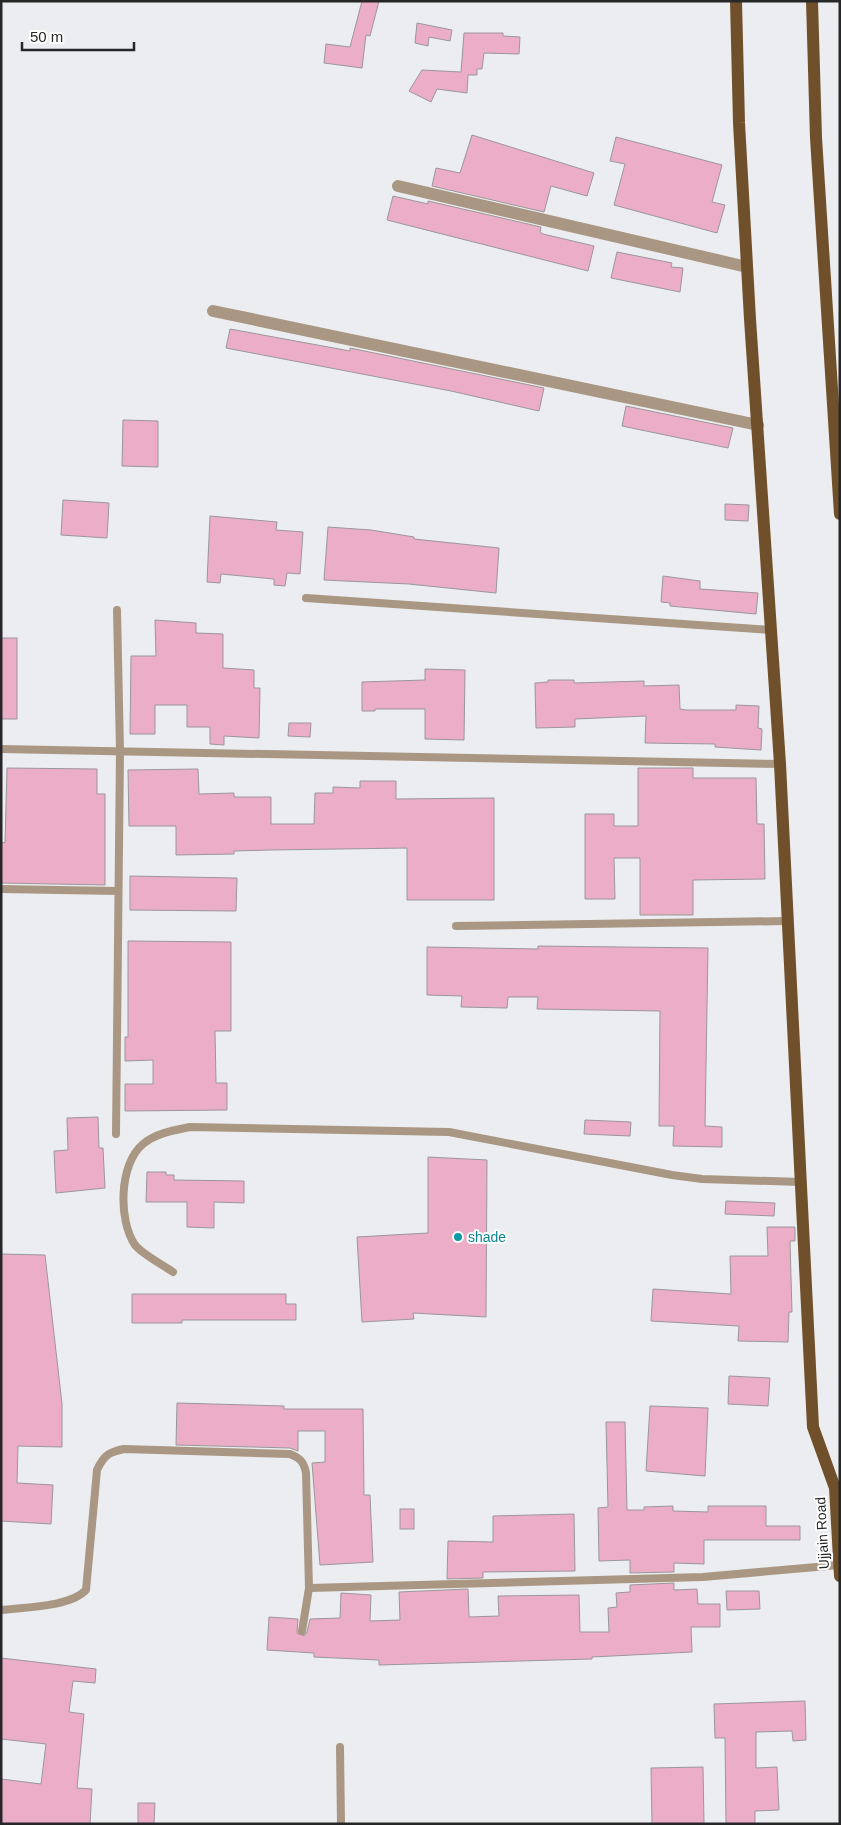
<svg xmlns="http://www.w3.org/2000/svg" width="841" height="1825" viewBox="0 0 841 1825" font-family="Arial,sans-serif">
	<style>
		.building { fill: #ecaec7; stroke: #9a9798 }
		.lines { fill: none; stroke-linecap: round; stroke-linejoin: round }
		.lane { stroke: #a99783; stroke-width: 8 }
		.street { stroke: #a99783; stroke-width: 12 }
		.primary { stroke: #6f502b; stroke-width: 12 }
		.culture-dot { fill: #0f9aa8; stroke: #fff; stroke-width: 2 }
		.labels { text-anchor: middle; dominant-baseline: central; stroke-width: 4; stroke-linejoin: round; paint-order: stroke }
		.culture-label { font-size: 14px; fill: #0d838f; stroke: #fff; text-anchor: start }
		.street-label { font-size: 14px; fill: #272728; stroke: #fff }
	</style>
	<rect width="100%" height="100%" fill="#ecedf0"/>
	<g class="building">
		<polygon points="362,1 379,1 370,36 366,35 362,68 324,63 326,44 350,47"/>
		<polygon points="417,23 452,30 450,41 429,37 428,46 415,43"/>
		<polygon points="464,33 503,33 503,36 520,37 519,54 484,53 482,69 477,69 477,75 468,75 467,93 437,89 431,102 409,91 422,70 461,72"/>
		<polygon points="472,135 594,173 587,196 551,186 544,212 432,186 436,168 460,173"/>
		<polygon points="616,137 722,165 712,202 725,205 717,233 614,205 625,164 610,161"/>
		<polygon points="393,196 428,204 428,201 541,227 540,232 543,234 594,246 588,271 387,220"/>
		<polygon points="617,252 672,263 671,267 683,268 680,292 611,278"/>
		<polygon points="230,329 350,351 350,348 544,388 539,411 451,391 226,348"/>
		<polygon points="626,406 733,428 728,448 622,426"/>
		<polygon points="123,420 158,421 158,467 122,466"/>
		<polygon points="63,500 109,503 107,538 61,535"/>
		<polygon points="725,504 749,505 748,521 725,520"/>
		<polygon points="210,516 277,522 276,530 303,532 300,574 287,573 285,586 274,585 274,579 221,574 220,583 207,582"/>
		<polygon points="328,527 371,530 414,537 414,539 499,548 496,593 409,584 324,580"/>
		<polygon points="663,576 700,581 700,589 758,593 756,614 670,606 670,603 661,602"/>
		<polygon points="155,620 196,623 196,633 223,634 223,668 254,670 254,688 260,688 259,738 224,736 224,745 210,744 210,727 187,727 187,705 155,705 155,734 130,734 131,656 156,656"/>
		<rect x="1" y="638" width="16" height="81"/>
		<polygon points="425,669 465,670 464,740 425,739 425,709 375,709 375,711 362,711 362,682 425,680"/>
		<polygon points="548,680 574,680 574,683 644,681 644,686 679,685 680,709 686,710 736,710 736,705 759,706 758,728 762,729 761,750 715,747 715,744 645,743 646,716 575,719 575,727 536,728 535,683 548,682"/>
		<polygon points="289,723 311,723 310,737 288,736"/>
		<polygon points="7,768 97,769 97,794 105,794 105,885 1,883 1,842 5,843"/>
		<polygon points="638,768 693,768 693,778 756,778 757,824 764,824 765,879 693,880 693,915 640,915 640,858 614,858 615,899 585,899 585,814 614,814 614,826 638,826"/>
		<polygon points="198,769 199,794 234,793 234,797 271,797 271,824 314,824 315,793 333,793 333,787 360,788 360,781 396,781 396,799 494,798 494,900 407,900 407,848 271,850 234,851 234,854 176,855 176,826 129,826 128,770"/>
		<polygon points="130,876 237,878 236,911 130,910"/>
		<polygon points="128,941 231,942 231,1031 215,1031 216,1083 227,1083 227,1110 125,1111 125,1084 153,1084 153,1060 125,1061 125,1037 128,1037"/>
		<polygon points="538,946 708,948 705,1126 722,1127 722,1147 673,1146 674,1126 659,1126 660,1011 537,1009 538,997 508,997 507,1008 461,1007 462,996 427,995 427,947 538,949"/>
		<polygon points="98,1117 99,1148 103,1148 105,1188 56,1193 54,1151 68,1150 67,1118"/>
		<polygon points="585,1120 631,1122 630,1136 584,1134"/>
		<polygon points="428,1157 487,1160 486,1317 413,1313 414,1319 362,1322 357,1237 428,1233"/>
		<polygon points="147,1172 166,1172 166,1175 174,1175 174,1180 244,1181 244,1203 214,1202 214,1228 187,1227 187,1202 146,1202"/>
		<polygon points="726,1201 775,1203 774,1216 725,1214"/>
		<polygon points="767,1227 795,1227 795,1241 790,1241 792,1312 789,1312 788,1342 738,1341 739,1326 651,1321 653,1289 731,1294 730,1256 768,1256"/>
		<polygon points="1,1254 45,1255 62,1404 62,1447 18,1446 17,1483 53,1485 51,1524 1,1521"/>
		<polygon points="132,1294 286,1294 286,1304 296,1304 296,1320 182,1320 182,1323 132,1323"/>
		<polygon points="729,1376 770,1378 768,1406 728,1404"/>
		<polygon points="177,1403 284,1406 284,1409 363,1409 364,1495 370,1495 373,1562 320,1565 312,1463 325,1462 325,1431 298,1431 298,1451 290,1448 176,1445"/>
		<polygon points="650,1406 708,1408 705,1476 646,1471"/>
		<polygon points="606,1422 625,1422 627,1510 644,1510 644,1507 673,1506 673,1511 708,1512 708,1506 766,1506 766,1526 800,1526 800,1540 704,1540 704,1564 674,1563 674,1572 630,1573 630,1560 599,1561 598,1508 608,1507"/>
		<rect x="400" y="1509" width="14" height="20"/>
		<polygon points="574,1514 575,1571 483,1572 483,1578 447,1579 448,1541 493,1542 493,1516"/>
		<polygon points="674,1583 674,1590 697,1589 698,1604 720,1604 720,1627 691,1627 692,1652 592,1657 592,1659 379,1665 379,1660 314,1657 314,1653 267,1650 269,1617 298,1619 297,1633 304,1636 307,1632 310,1619 340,1618 341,1593 371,1595 370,1621 400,1620 399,1592 468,1589 469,1617 499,1616 498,1596 579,1595 580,1632 609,1632 608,1608 617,1607 616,1593 630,1592 630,1585"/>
		<polygon points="726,1591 759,1591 760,1609 727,1610"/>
		<polygon points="1,1658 96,1669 95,1683 73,1681 69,1712 84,1714 77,1788 92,1789 90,1824 1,1824 1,1779 41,1784 46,1744 1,1739"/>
		<polygon points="805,1701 806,1740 793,1741 792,1731 756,1732 756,1768 777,1767 779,1810 755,1811 755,1824 726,1824 725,1738 715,1738 714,1704"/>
		<polygon points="703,1767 704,1824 652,1824 651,1768"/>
		<polygon points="138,1803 155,1803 154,1824 138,1824"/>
	</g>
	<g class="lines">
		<g class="lane">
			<polyline points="306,598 771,630"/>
			<polyline points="1,749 780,764"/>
			<polyline points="1,889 118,891"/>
			<polyline points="456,926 788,921"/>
			<polyline points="116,1134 120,751 117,610"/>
			<path d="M173 1272C163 1265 142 1254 135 1245 118 1220 119 1164 143 1144 156 1133 175 1130 190 1127L449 1132 672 1175 702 1179 801 1182"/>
			<polyline points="309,1588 703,1577 839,1565"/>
			<path d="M1 1610C25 1607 70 1607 86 1590L97 1470C104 1455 109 1452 124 1449L290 1454C300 1458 304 1462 306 1473L309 1588 302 1631"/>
			<polyline points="340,1747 341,1824"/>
		</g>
		<g class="street">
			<polyline points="398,186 747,267"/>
			<polyline points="213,311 758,425"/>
		</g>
		<g class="primary">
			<polyline points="736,1 739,123 750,319 780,764 813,1427 835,1488 840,1576"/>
			<polyline points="812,1 816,138 840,514"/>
		</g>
	</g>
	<circle class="culture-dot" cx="458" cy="1237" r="5"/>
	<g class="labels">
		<g class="culture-label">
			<text x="468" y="1237">shade</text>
		</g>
		<g class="street-label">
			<text transform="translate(822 1533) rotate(-93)">Ujjain Road</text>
		</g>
	</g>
	<rect width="841" height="1825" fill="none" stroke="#272728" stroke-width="5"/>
	<path d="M22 42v8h112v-8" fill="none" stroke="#272728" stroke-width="2.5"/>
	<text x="30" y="42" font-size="15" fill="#272728" stroke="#ffffff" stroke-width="4" paint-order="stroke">50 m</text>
</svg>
